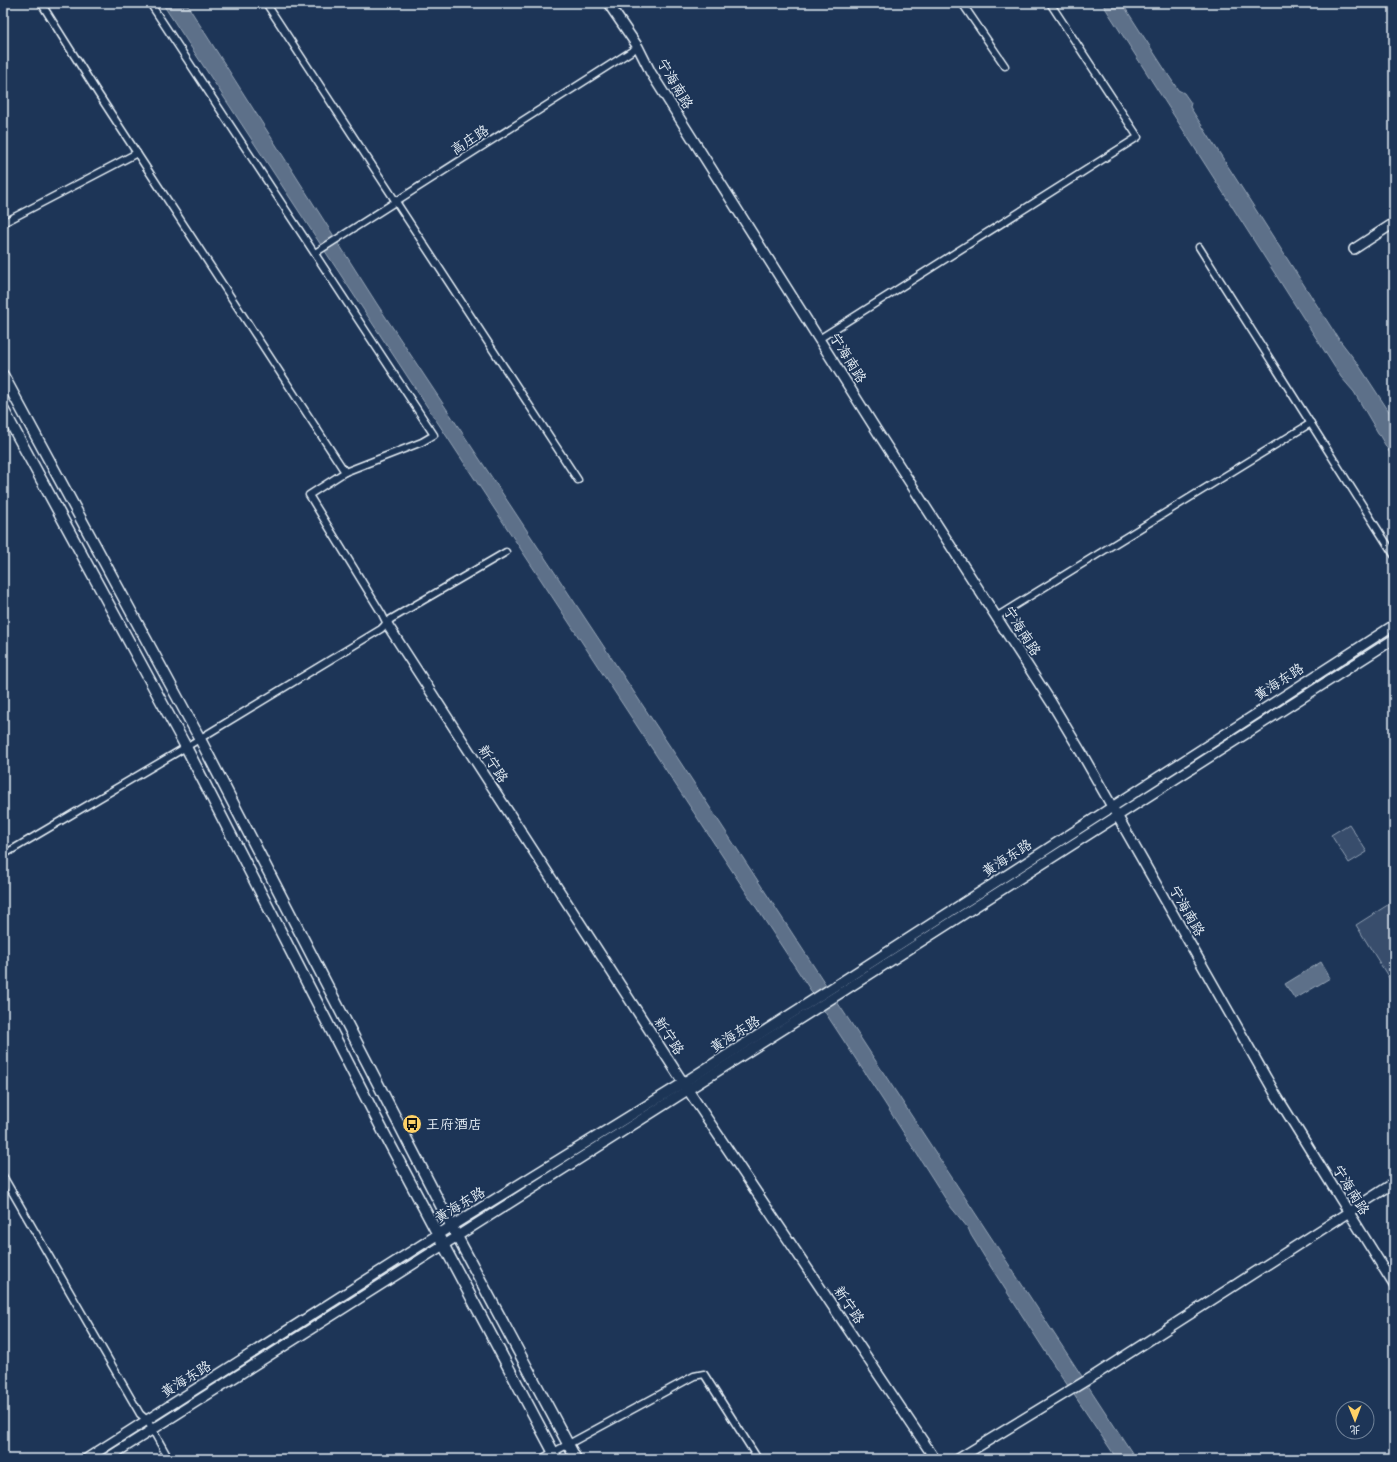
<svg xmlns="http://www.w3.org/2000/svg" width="1397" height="1462" viewBox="0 0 1397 1462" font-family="Sriracha,'LXGW WenKai TC',sans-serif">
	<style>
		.green { fill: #374d6c; stroke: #909fb2 }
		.water { fill: #5d7089; stroke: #95a4b5 }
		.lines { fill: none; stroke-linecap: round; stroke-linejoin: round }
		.street-casing { stroke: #e8f1f8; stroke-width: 9 }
		.secondary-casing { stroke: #e8f1f8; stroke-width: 12 }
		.primary-casing { stroke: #e8f1f8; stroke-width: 13 }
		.street { stroke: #1d3557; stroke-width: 6 }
		.secondary { stroke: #1d3557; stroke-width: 9 }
		.primary { stroke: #1d3557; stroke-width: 10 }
		.labels { text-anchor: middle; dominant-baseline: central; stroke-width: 3.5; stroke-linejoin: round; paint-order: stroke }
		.street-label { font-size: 14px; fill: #e8f1f8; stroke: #1d3557 }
		.poi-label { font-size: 14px; fill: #e8f1f8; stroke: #1d3557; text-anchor: start }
	</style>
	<rect width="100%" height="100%" fill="#1d3557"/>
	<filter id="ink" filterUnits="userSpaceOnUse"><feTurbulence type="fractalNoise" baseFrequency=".025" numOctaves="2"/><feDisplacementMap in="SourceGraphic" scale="8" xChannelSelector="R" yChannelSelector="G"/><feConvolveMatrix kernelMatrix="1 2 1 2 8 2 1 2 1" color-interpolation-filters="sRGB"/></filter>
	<g filter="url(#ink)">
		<g class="green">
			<polygon points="1349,824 1367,852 1349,863 1331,835"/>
			<polygon points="1394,901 1394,986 1356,925"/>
		</g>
		<g class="water">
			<polygon points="162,3 186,3 377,304 675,754 1136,1459 1117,1459 1054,1365 987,1261 971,1235 968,1228 950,1206 884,1102"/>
			<polygon points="1102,3 1122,3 1178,90 1184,93 1191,103 1190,107 1197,118 1338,338 1358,364 1394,419 1394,460 1354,392 1341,377"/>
			<polygon points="1321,962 1330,978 1295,999 1285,984"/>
		</g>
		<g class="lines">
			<defs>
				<g id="street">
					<polyline points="41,3 99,95 345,472 309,495 382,614 387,624"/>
					<polyline points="150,3 434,435 422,442 345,472"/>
					<polyline points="266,3 578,480"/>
					<polyline points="962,3 1005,66"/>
					<polyline points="3,223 137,153"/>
					<polyline points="1199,247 1394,555"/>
					<polyline points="315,253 638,47"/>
					<polyline points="819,339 1138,137 1050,3"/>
					<polyline points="996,617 1311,423"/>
					<polyline points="3,855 186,747 381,629 391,619 506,552"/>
					<polyline points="3,1176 140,1414 147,1420 169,1459"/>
					<polyline points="541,1459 694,1376 704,1374 758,1459"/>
				</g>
				<g id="secondary">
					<polyline points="608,3 638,47 651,73 882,439 1051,702 1081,752 1276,1095 1394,1285"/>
					<polyline points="1354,249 1394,223"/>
					<polyline points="387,624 688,1090 935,1459"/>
					<polyline points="86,1459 437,1235 683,1083 838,984 1394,625"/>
					<polyline points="106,1459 842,992 1394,639"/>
					<polyline points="958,1459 1092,1377 1394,1183"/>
				</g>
				<g id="primary">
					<polyline points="3,375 200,739 452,1227 576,1459"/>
					<polyline points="3,409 186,747 384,1133 557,1459"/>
				</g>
			</defs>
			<use href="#street" class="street-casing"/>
			<use href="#secondary" class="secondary-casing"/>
			<use href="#primary" class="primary-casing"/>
			<use href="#street" class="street"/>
			<use href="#secondary" class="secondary"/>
			<use href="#primary" class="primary"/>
		</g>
	</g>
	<defs>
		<symbol id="bus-disc" viewBox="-11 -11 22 22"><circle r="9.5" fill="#ffd166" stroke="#1d3557"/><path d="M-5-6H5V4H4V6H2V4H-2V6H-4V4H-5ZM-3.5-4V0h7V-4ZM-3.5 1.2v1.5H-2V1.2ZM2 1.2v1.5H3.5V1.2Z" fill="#111"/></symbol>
	</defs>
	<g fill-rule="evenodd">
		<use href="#bus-disc" x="401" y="1113" width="22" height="22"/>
	</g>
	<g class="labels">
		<g class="street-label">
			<text transform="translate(675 84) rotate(59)">宁海南路</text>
			<text transform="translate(470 140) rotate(-33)">高庄路</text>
			<text transform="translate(848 358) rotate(58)">宁海南路</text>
			<text transform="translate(1022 631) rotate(57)">宁海南路</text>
			<text transform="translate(1279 682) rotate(-33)">黄海东路</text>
			<text transform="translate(493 764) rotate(57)">新宁路</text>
			<text transform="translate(1007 858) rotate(-33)">黄海东路</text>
			<text transform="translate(1187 911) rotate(60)">宁海南路</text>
			<text transform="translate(735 1034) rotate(-32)">黄海东路</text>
			<text transform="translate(669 1036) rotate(57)">新宁路</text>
			<text transform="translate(1351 1190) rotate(58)">宁海南路</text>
			<text transform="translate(460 1205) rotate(-31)">黄海东路</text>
			<text transform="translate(849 1305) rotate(56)">新宁路</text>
			<text transform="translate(186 1379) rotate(-32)">黄海东路</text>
		</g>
		<g class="poi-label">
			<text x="426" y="1124">王府酒店</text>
		</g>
	</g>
	<rect width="1397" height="1462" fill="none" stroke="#1d3557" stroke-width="16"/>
	<rect x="8" y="8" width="1381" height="1446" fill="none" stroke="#e8f1f8" stroke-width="1.5" filter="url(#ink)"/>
	<g transform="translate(1355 1420) rotate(179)"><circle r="19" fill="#1d3557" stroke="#6e8097"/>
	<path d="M0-3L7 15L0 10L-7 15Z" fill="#ffd166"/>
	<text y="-6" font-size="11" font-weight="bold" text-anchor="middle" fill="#e8f1f8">北</text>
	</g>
</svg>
